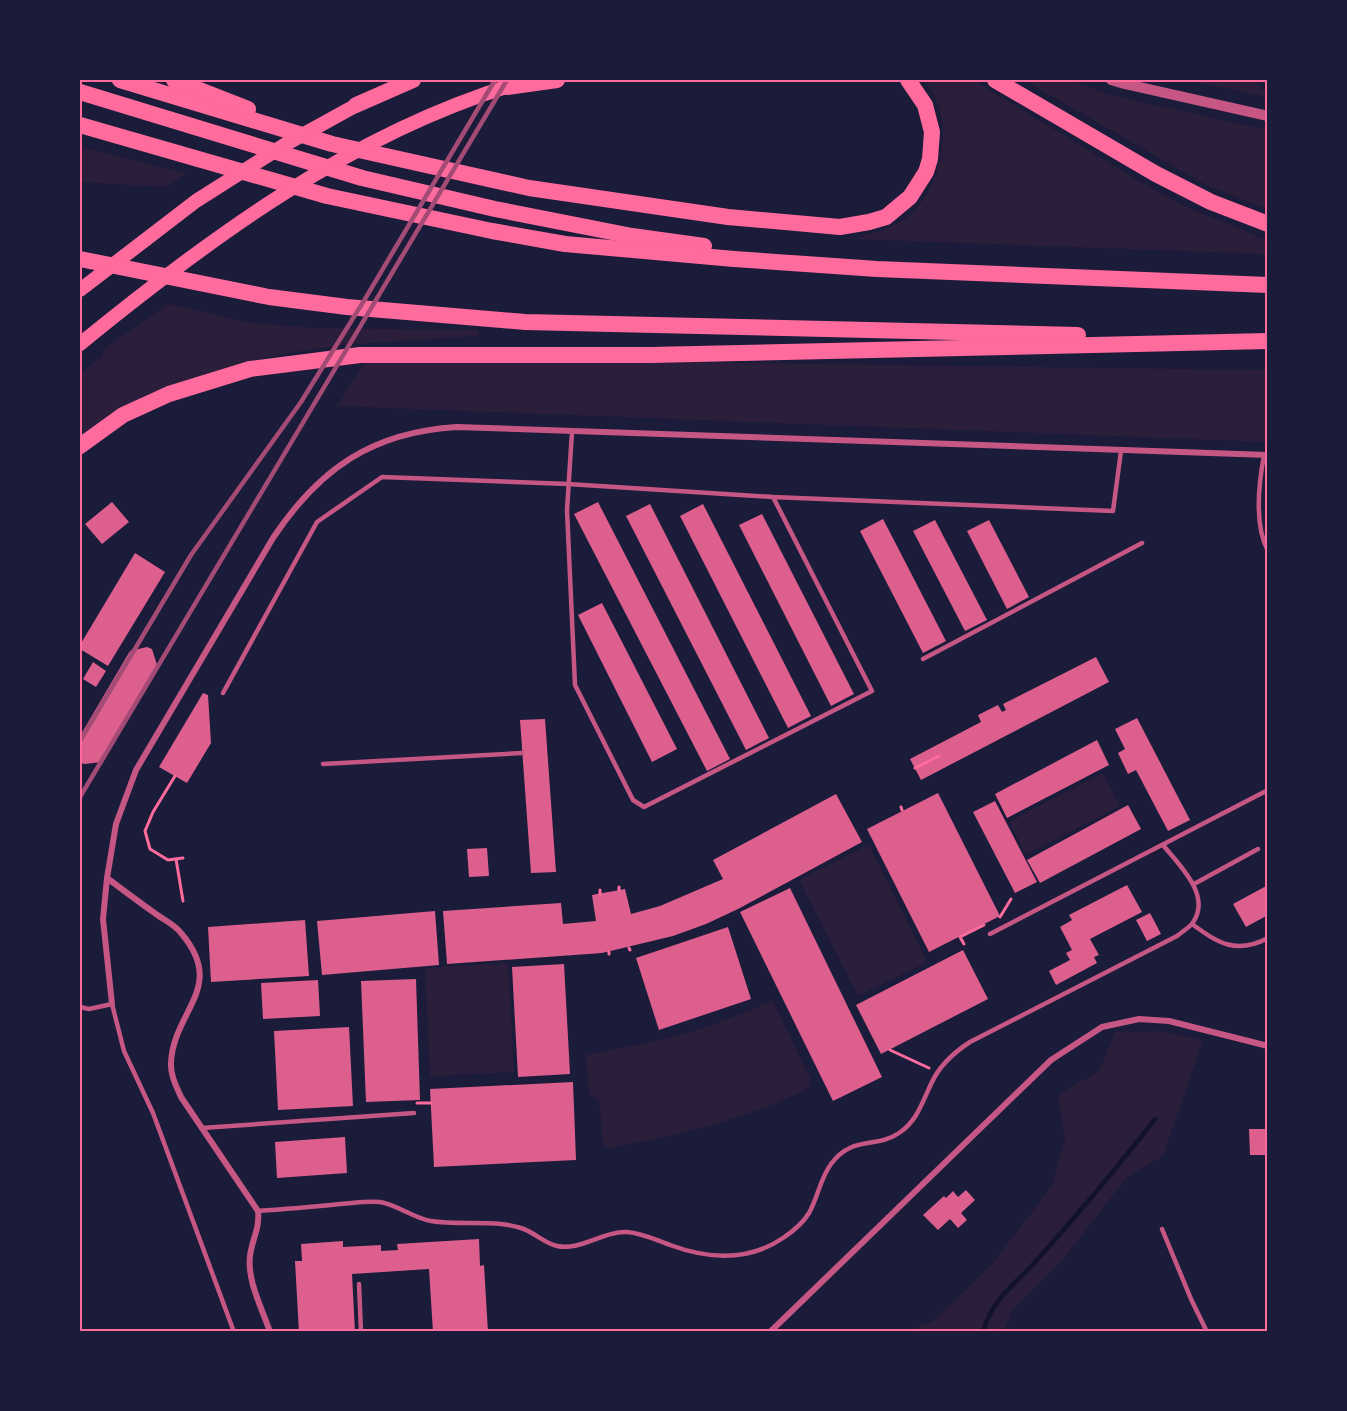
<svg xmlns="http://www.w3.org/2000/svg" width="1347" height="1411" viewBox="0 0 1347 1411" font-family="Ubuntu,sans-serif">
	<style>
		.green { fill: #2a1e3b }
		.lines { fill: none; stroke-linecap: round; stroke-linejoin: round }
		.stream { stroke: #12122b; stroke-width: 4.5 }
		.building { fill: #dd5f8e }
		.path { stroke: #ff6b9d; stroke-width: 3 }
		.service { stroke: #c65784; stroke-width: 4.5 }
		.minor { stroke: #c65784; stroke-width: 6 }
		.tertiary { stroke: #c65784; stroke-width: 10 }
		.primary { stroke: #ff6b9d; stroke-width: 14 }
		.motorway { stroke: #ff6b9d; stroke-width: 16 }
		.rail { stroke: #a44b75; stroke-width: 4.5 }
		.neatline { fill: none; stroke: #ff6b9d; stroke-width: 2 }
	</style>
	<rect width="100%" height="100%" fill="#1b1b3a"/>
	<g class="green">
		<path d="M925 80H973L1137 180 1184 206 1267 240V254L853 239C871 234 898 227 912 213 936 189 948 147 941 114 938 102 931 89 925 80Z"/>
		<polygon points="1024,80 1071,80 1107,94 1267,130 1267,209 1206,185"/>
		<polygon points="1187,80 1257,80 1267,97"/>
		<polygon points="80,146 187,174 165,187 80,182"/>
		<polygon points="168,304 253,323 316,328 479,330 478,336 342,345 277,355 243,363 110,414 80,435 80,374 103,356 103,350"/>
		<polygon points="368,358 1268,370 1267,442 337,406"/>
		<polygon points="1103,773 1120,806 1026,855 1009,822"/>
		<polygon points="869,845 927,962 858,996 799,880"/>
		<polygon points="508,963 514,1072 430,1076 425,968"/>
		<path d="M773 1001 810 1078V1084L807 1089C746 1120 676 1135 610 1148L605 1146 603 1142 599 1100 589 1094 586 1055 652 1042 707 1027Z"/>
		<polygon points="1161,1031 1203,1040 1163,1156 1127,1177 1061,1262 1013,1310 1004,1331 906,1331 934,1321 993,1263 1052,1186 1065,1139 1058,1095 1099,1071 1115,1032"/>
	</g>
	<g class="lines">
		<path class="stream" d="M983 1332C992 1298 1015 1285 1037 1260 1078 1214 1117 1168 1155 1119"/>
	</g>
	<g class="building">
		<polygon points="112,502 129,522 102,544 85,524"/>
		<polygon points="598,502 730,759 707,771 574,514"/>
		<polygon points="650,504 769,738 746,750 626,516"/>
		<polygon points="703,504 811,716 788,728 680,516"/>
		<polygon points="762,514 854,694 831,706 739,525"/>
		<polygon points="883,519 946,641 923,653 860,531"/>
		<polygon points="935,520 987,620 965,631 913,531"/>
		<polygon points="989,520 1029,597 1007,609 967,531"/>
		<polygon points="135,553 165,572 108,666 80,649 80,645"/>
		<polygon points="602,603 677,749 652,762 578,615"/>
		<polygon points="147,647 152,649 158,668 103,762 84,764 80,762 80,736 130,651"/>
		<polygon points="1096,657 1109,682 921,780 910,759 981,722 978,715 998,705 1002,712 1006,710 1003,704"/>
		<polygon points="93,662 106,671 96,687 83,679"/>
		<polygon points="203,693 208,695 211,743 187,783 159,767"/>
		<polygon points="1137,718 1190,820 1168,831 1136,770 1128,774 1118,753 1125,749 1115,729"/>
		<polygon points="545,719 556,872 531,873 520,720"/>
		<polygon points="1097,740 1109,765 1007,818 995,794"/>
		<polygon points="938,793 1000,916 929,952 867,829"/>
		<polygon points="836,794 862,842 738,909 706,924 673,936 602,953 447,964 443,911 561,903 563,924 596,921 592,895 625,889 631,914 660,906 723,879 713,860"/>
		<polygon points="995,801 1037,882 1015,893 973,812"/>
		<polygon points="1128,805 1141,829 1040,883 1027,860"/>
		<polygon points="487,848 489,876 469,877 467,849"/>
		<polygon points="1127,885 1142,912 1090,939 1099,955 1094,957 1097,963 1056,985 1049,971 1070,960 1066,953 1072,950 1060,927 1072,920 1069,915"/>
		<polygon points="1268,885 1268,915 1246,927 1233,904"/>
		<polygon points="790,888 882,1077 833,1101 740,912"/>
		<polygon points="435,911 439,965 322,975 317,921"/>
		<polygon points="1150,913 1161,934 1147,941 1136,920"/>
		<polygon points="305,920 309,976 211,982 208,927"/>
		<polygon points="728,927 751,999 659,1030 636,958"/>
		<polygon points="963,950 988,999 881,1054 856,1005"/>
		<polygon points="564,964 570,1074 518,1077 512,967"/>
		<polygon points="416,979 420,1100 366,1102 361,981"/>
		<polygon points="318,980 320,1016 263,1019 261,983"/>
		<polygon points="349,1027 353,1106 278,1110 274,1031"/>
		<polygon points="573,1082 576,1160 434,1167 430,1089"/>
		<polygon points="1249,1129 1268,1129 1268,1155 1250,1155"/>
		<polygon points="345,1137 347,1173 277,1178 275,1142"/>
		<polygon points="966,1190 975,1200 961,1213 967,1220 958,1228 950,1219 938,1230 923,1215 944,1196 946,1198 953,1191 958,1197"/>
		<polygon points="479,1239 480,1266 484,1265 488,1332 433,1332 429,1269 352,1274 355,1332 299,1332 295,1261 302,1261 301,1244 343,1241 343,1247 381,1245 381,1251 398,1250 397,1244"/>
	</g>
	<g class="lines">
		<g class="path">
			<polyline points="915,768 939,756"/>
			<polyline points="175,776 153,812 145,831 150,849 168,860 183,858"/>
			<polyline points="901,807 902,810"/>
			<polyline points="176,859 183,901"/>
			<polyline points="619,887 619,890"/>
			<polyline points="600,890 600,894"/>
			<polyline points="1000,917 1011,899"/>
			<polyline points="964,944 960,937 984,925"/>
			<polyline points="629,948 630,950"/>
			<polyline points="609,952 609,954"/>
			<polyline points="890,1050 929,1068"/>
			<polyline points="417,1103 431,1103"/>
		</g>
		<g class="service">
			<polyline points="572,432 567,510 575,685 633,800 644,807 872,691 773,497"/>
			<path d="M1264 455C1259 482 1254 525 1268 551"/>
			<polyline points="923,659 1142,543"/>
			<polyline points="223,693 317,522 382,477 568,484 773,497 1113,511 1121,451"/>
			<polyline points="323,764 522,753"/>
			<polyline points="1194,884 1258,849"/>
			<path d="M1192 924C1218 943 1236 955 1268 938"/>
			<polyline points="990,934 1268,790"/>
			<polyline points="80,1007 89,1009 112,1004 124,1051 153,1113 234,1332"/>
			<polyline points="202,1128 414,1113"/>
			<path d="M258 1211C285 1209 313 1207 340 1204 353 1203 367 1201 380 1202 398 1205 413 1218 431 1221 461 1226 492 1219 521 1228 534 1232 544 1243 557 1246 581 1251 603 1231 627 1232 642 1233 656 1240 670 1245 708 1259 748 1262 783 1238 792 1232 803 1223 809 1213 818 1197 820 1179 831 1164 852 1135 876 1149 899 1133 917 1121 922 1103 931 1084 939 1066 953 1053 970 1042L1177 936C1182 932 1188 928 1192 924 1213 896 1179 865 1163 845"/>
			<polyline points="1162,1229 1191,1299 1207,1332"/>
			<polyline points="359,1284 361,1332"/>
		</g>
		<g class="minor">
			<path d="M107 878C123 890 139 902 156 914 164 920 175 925 181 933 227 987 174 1010 171 1062 170 1074 176 1086 181 1097L258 1211C260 1229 252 1239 250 1256 247 1281 262 1308 270 1332"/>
			<path d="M112 1004 103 919 107 878 116 824 136 770 273 538C319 469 372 432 457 427L1268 455"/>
			<polyline points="770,1332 1051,1060 1102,1027 1139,1019 1169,1021 1268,1046"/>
		</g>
		<polyline class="tertiary" points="1111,80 1121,83 1268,116"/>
		<g class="primary">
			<polyline points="80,290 196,201 286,144 364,101"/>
			<path d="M80 344C211 237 351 134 515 84"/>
		</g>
		<g class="motorway">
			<polyline points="120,80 332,144 529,188 728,217 840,227 869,222 886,217 910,197 926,172 930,159 932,132 925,105 908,80"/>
			<polyline points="174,80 248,109"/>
			<polyline points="995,80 1156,174 1211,202 1268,224"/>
			<polyline points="507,87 557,80"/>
			<polyline points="80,92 362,178 495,209 632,236 704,246"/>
			<polyline points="356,105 413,80"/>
			<polyline points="80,125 327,196 492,231 565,244 734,259 877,269 1268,285"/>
			<polyline points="80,259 269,297 347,307 525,322 1078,335"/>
			<polyline points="80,446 123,415 169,394 250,369 360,355 650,355 1268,341"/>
		</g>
		<g class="rail">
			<polyline points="80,741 191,555 301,402 365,299 495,80"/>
			<polyline points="80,797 507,80"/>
		</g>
	</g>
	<rect width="1347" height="1411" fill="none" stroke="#1b1b3a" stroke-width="162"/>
	<rect x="81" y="81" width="1185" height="1249" class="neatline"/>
</svg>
